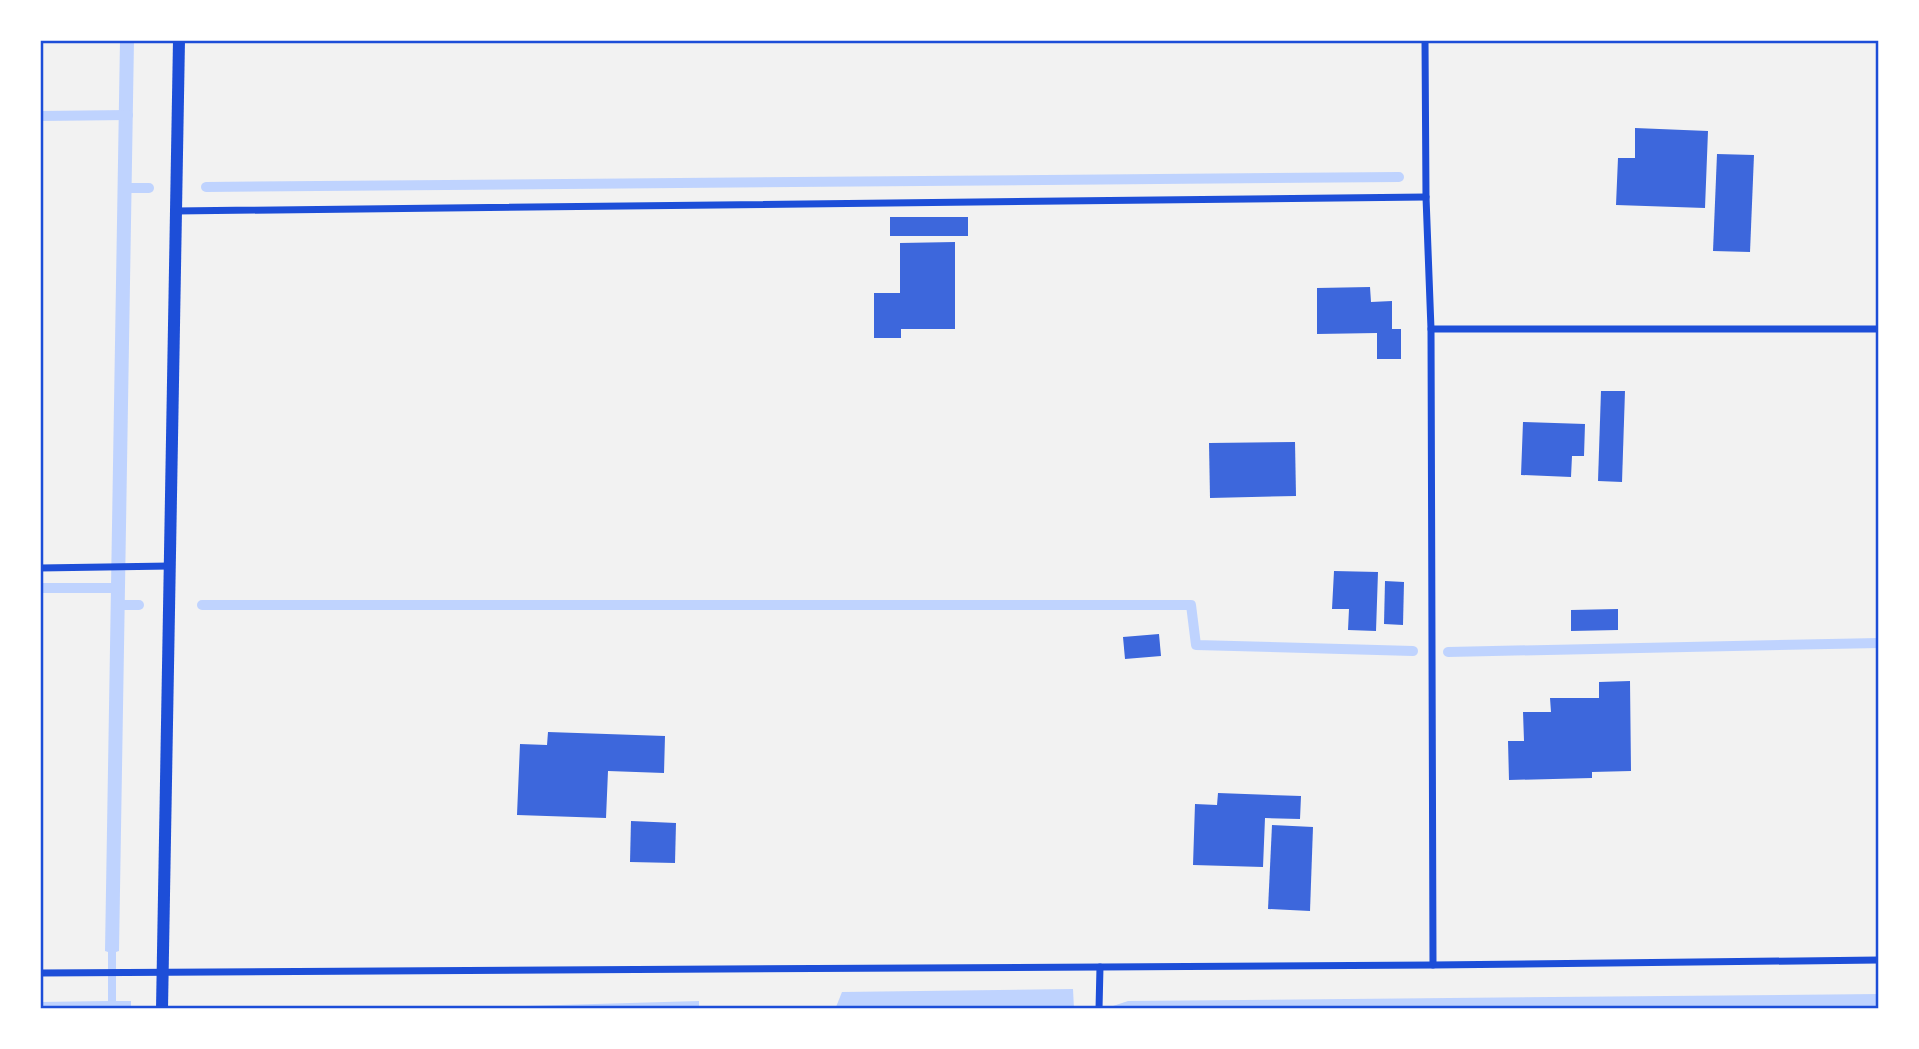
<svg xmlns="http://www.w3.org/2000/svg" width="1919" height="1049" viewBox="0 0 1919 1049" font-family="Raleway,sans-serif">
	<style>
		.water { fill: #bfd3fe }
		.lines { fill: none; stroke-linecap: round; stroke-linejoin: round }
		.stream { stroke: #bfd3fe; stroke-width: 10 }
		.building { fill: #3d67dc }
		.minor { stroke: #1d4ed8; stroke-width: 7 }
		.tertiary { stroke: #1d4ed8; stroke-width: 12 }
		.neatline { fill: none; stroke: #1d4ed8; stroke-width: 2.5 }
	</style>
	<rect width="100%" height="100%" fill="#f2f2f2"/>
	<g class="water">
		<polygon points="120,40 134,40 119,951 116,952 116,1001 131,1001 131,1009 40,1009 40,1002 108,1001 108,952 105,951"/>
		<polygon points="1073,989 1074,1009 786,1009 836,1007 842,992"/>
		<polygon points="1879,994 1879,1009 1085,1009 1107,1008 1128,1001"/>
		<polygon points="699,1001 699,1009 419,1009"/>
	</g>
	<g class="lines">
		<g class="stream">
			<polyline points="40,116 128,115"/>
			<polyline points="206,187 1399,177"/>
			<polyline points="124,188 149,188"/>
			<polyline points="40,588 118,588"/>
			<polyline points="118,605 139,605"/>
			<polyline points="202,605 1191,605 1196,645 1413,651"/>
			<polyline points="1448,652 1879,643"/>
		</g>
	</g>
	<g class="building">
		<polygon points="1635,128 1708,131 1705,208 1616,205 1618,158 1635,158"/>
		<polygon points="1717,154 1754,155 1750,252 1713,251"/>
		<rect x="890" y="217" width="78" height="19"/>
		<polygon points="955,242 955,329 901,329 901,338 874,338 874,293 900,293 900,243"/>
		<polygon points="1370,287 1371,302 1392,301 1392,329 1401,329 1401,359 1377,359 1377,333 1317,334 1317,288"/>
		<polygon points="1601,391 1625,391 1622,482 1598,481"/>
		<polygon points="1523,422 1585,424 1584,456 1572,456 1571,477 1521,475"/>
		<polygon points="1295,442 1296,496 1210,498 1209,443"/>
		<polygon points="1334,571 1378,572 1376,631 1348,630 1349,609 1332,609"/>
		<polygon points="1385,581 1404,582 1403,625 1384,624"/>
		<polygon points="1618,609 1618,630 1571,631 1571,610"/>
		<polygon points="1159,634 1161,656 1125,659 1123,637"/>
		<polygon points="1630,681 1631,771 1592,772 1592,778 1509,780 1508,741 1524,741 1523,712 1551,712 1550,698 1599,698 1599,682"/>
		<polygon points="548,732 665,736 664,773 608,771 606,818 517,815 520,744 547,745"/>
		<polygon points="1218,793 1301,796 1300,819 1265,818 1263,867 1193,865 1195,804 1217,805"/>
		<polygon points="631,821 676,823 675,863 630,862"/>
		<polygon points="1272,825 1313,827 1310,911 1268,909"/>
	</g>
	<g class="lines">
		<g class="minor">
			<polyline points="1425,40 1426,197 1431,329 1433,965"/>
			<polyline points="176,211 1426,197"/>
			<polyline points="1431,329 1879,329"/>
			<polyline points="40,568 170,566"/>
			<polyline points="40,973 1433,965 1879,960"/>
			<polyline points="1099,1009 1100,967"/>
		</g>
		<polyline class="tertiary" points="162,1009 179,40"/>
	</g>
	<rect width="1919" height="1049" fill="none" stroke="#ffffff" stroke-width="84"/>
	<rect x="42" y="42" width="1835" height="965" class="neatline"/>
</svg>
